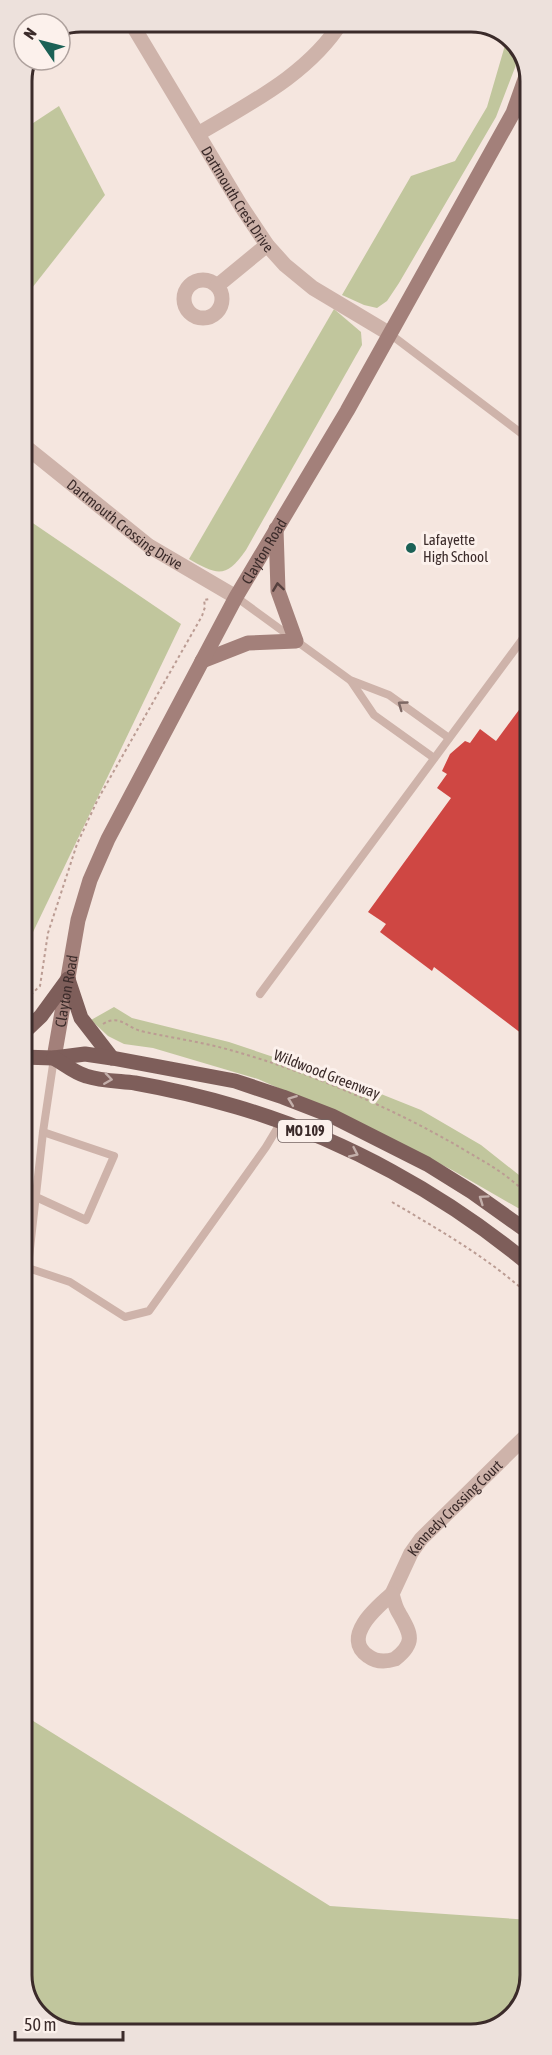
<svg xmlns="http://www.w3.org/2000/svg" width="552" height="2055" viewBox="0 0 552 2055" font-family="'Asap Condensed',sans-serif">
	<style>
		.green { fill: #c1c69d }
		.building { fill: #cf4743 }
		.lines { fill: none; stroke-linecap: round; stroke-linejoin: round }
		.path { stroke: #bb9c93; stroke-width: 2; stroke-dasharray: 3 3; stroke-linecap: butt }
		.lane { stroke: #ceb3aa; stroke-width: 8 }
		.street { stroke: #ceb3aa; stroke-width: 15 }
		.secondary { stroke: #a3807a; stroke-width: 15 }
		.primary { stroke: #7e5e5a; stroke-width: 15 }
		.oneway { stroke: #55403e }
		.oneway2 { stroke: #7d6864 }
		.oneway3 { stroke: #c3afaa }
		.poi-dot { fill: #1b6156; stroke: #fcf1ec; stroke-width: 2 }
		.labels { text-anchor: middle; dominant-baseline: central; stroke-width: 6; stroke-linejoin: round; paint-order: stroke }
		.shield { fill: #fcf1ec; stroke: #756664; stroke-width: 1.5 }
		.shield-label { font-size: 14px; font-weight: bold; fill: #3b2b2a }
		.street-label { font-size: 15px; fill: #3b2b2a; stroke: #fcf1ec }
		.poi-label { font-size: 15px; fill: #3b2b2a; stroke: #fcf1ec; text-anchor: start }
		.rim { fill: none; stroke: #3b2b2a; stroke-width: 3 }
	</style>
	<rect width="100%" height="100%" fill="#f5e6df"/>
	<g class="green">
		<polygon points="508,35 511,36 521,52 496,117 399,283 387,301 377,308 364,305 342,295 411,176 455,161 487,107"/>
		<polygon points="59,106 105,195 21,302 21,131"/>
		<path d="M530 267V343C519 318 519 292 530 267Z"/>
		<path d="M334 309 361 332 362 345 246 550C226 579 217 575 189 559Z"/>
		<polygon points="21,515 181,624 22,955"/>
		<polygon points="114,1007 132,1018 229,1042 366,1088 421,1110 481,1145 524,1179 530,1185 531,1211 518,1208 452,1170 377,1132 258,1079 153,1048 124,1044 108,1036 91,1020"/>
		<polygon points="22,1714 330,1906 531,1920 531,1975 519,2011 484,2033 73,2034 41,2019 22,1987"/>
	</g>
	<polygon class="building" points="530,695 530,1040 434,967 432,971 380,932 386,924 368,912 451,798 437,788 447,774 442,771 450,754 465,741 470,743 480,729 496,741"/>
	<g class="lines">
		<g class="path">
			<polyline points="22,1003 40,986 48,933 77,844 98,799 202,616 205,607 204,600 209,599"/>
			<path d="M103 1024C121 1013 126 1029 145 1032 173 1038 202 1042 230 1050 306 1071 393 1108 461 1148 488 1164 510 1175 531 1199"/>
			<polyline points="22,1086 26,1086 32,1073"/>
			<path d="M392 1202C441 1231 489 1258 531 1297"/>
		</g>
		<g class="lane">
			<polyline points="390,334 530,440"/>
			<polyline points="236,597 350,680 389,695 449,738"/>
			<polyline points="522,640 530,646"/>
			<polyline points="351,681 374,715 434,758"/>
			<polyline points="260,994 530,629"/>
			<polyline points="36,1197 86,1220 114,1156 43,1132"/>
			<polyline points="518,1256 531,1239"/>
			<polyline points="28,1268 70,1282 125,1317 149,1311 266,1147 281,1122"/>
			<polyline points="22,1320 43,1132 54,1058"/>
		</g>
		<g class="street">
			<path id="s1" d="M130 21 241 206 267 245 285 265 313 288 390 334"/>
			<path d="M198 134C250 103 309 74 342 21"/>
			<circle cx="203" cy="299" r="19"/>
			<polyline points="217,286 267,245"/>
			<path id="s2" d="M21 443 149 546 236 597"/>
			<path id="s3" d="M392 1594 411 1553 421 1539 531 1431"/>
			<path d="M392 1594C394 1600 395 1607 399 1613 410 1633 417 1642 395 1659 386 1662 376 1662 368 1656 341 1637 377 1607 392 1594Z"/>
		</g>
		<g class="secondary">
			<polyline points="202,661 248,643 296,641 278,591 276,529"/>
			<path id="s4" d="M54 1058 78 920 90 880 108 839 236 597 347 411 513 113 529 68"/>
		</g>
		<g class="primary">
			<polyline points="68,979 81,1018 112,1058"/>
			<polyline points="22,1034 41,1016 68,979"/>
			<polyline points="22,1057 54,1058 85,1054 112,1058 235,1081 283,1097 332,1116 427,1164 472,1192 531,1234"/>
			<path d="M54 1058C64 1064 75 1073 86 1076 101 1081 119 1081 135 1083 169 1089 203 1097 237 1107 343 1138 446 1195 531 1266"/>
		</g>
	</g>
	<defs><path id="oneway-chevron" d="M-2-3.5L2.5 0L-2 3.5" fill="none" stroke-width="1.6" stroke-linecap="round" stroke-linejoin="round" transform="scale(1.5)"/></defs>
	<use class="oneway" href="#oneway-chevron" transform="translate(278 587) rotate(-98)"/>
	<use class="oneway2" href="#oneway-chevron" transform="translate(402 705) rotate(-144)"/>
	<g class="oneway3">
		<use href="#oneway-chevron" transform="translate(108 1079) rotate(8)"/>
		<use href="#oneway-chevron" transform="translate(292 1100) rotate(-159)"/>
		<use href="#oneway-chevron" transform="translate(354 1153) rotate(25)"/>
		<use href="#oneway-chevron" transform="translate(483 1199) rotate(-145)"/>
	</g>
	<circle class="poi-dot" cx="411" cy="548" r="6"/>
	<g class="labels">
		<rect class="shield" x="278" y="1120" width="54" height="22" rx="4.5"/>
		<g class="shield-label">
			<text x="305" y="1131">MO 109</text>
		</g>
		<g class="street-label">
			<text stroke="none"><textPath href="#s1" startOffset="208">Dartmouth Crest Drive</textPath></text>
			<text stroke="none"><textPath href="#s2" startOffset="132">Dartmouth Crossing Drive</textPath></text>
			<text stroke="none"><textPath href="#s4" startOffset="554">Clayton Road</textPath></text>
			<text stroke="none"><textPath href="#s4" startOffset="68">Clayton Road</textPath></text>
			<text transform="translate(327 1074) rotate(21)">Wildwood Greenway</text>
			<text stroke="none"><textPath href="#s3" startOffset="108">Kennedy Crossing Court</textPath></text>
		</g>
		<g class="poi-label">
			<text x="423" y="539">Lafayette<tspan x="423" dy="17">High School</tspan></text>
		</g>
	</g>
	<path d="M0 0H552V2055H0ZM81 32H471A49 49 0 0 1 520 81V1975A49 49 0 0 1 471 2024H81A49 49 0 0 1 32 1975V81A49 49 0 0 1 81 32Z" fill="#ede1dc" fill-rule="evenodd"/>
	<path class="rim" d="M81 32H471A49 49 0 0 1 520 81V1975A49 49 0 0 1 471 2024H81A49 49 0 0 1 32 1975V81A49 49 0 0 1 81 32Z"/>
	<g transform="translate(42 42) rotate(305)"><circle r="28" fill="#fcf1ec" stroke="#afa29e" stroke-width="1.5"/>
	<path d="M0-4.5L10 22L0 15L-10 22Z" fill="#1b6156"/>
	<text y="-9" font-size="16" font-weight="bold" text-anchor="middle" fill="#3b2b2a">N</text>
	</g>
	<path d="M15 2031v9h108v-9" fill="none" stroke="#3b2b2a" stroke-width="3"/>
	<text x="24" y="2031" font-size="18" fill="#3b2b2a" stroke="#fcf1ec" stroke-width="4.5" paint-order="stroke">50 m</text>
</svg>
